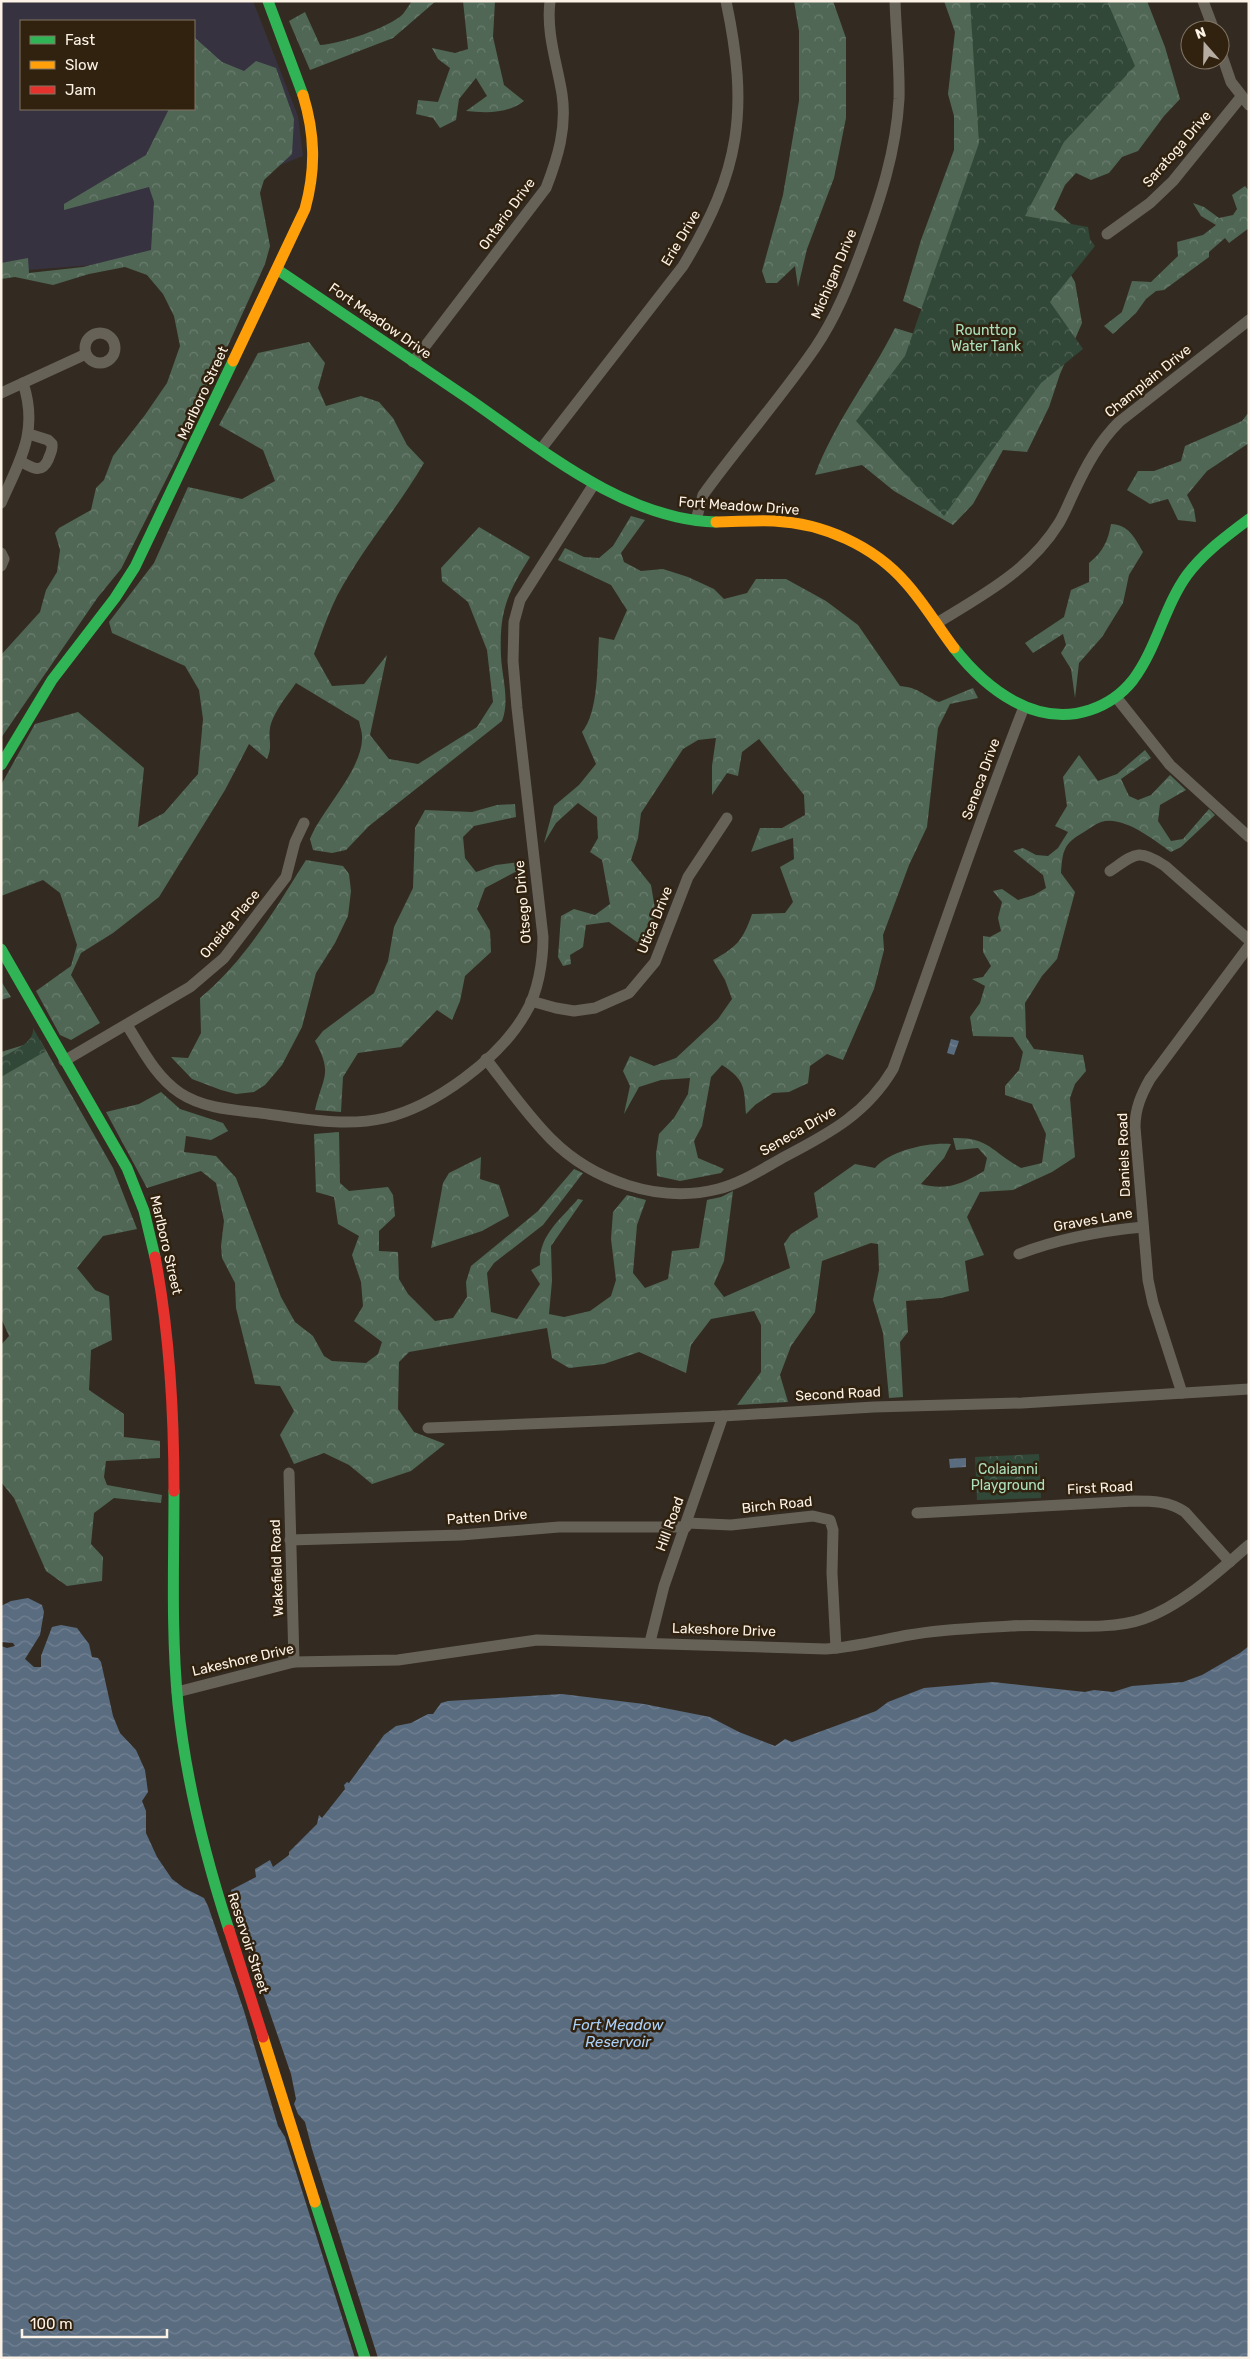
<svg xmlns="http://www.w3.org/2000/svg" width="1250" height="2359" viewBox="0 0 1250 2359" font-family="Rubik,sans-serif">
	<style>
		.industrial { fill: #37323f; fill-rule: evenodd }
		.forest { fill: url(#forest-crowns) }
		.park { fill: url(#park-crowns) }
		.water { fill: url(#water-waves) }
		.lines { fill: none; stroke-linecap: round; stroke-linejoin: round }
		.street { stroke: #676257; stroke-width: 11 }
		.fast { stroke: #30b455; stroke-width: 11 }
		.slow { stroke: #ff9f0a; stroke-width: 11 }
		.jam { stroke: #e5322d; stroke-width: 11 }
		.labels { text-anchor: middle; dominant-baseline: central; stroke-width: 5; stroke-linejoin: round; paint-order: stroke }
		.street-label { font-size: 14px; fill: #fcf2e6; stroke: #30220f }
		.park-label { font-size: 14px; fill: #ace0bd; stroke: #30220f }
		.water-label { font-size: 15px; font-style: italic; fill: #aad1fb; stroke: #30220f }
	</style>
	<defs>
		<pattern id="forest-crowns" width="20" height="18" patternUnits="userSpaceOnUse" patternTransform="scale(1.25)"><rect width="20" height="18" fill="#506756"/><path d="M2 6a3 3 0 1 1 6 0M12 15a3 3 0 1 1 6 0" fill="none" stroke="#6a7d6e"/></pattern>
		<pattern id="park-crowns" width="20" height="18" patternUnits="userSpaceOnUse" patternTransform="scale(1.25)"><rect width="20" height="18" fill="#314737"/><path d="M2 6a3 3 0 1 1 6 0M12 15a3 3 0 1 1 6 0" fill="none" stroke="#506254"/></pattern>
		<pattern id="water-waves" width="16" height="10" patternUnits="userSpaceOnUse" patternTransform="scale(1.25)"><rect width="16" height="10" fill="#5a6c80"/><path d="M0 5q4-4 8 0t8 0" fill="none" stroke="#738192"/></pattern>
	</defs>
	<rect width="100%" height="100%" fill="#332b21"/>
	<path class="industrial" d="M1 1H253L298 116 303 156 245 179 266 252 1 272ZM21 21H194V109H21Z"/>
	<g class="forest">
		<path d="M412 1H436L393 38 310 70 289 21 305 12 320 45C339 44 389 28 403 14 406 10 409 5 412 1Z"/>
		<path d="M463 1H495L493 37 504 85 524 101C507 114 486 113 466 111L487 96 476 78 459 99 456 120 440 128 433 118 416 114 418 100 438 102 450 68 438 59 432 48 455 53 468 49Z"/>
		<polygon points="794,1 833,1 846,38 846,118 834,178 807,249 798,287 795,266 777,283 766,283 762,271 783,195 799,101 799,31"/>
		<path d="M944 1H1147L1165 47 1180 99 1164 116 1138 151 1122 157 1109 173 1091 180 1076 173 1065 185 1054 209 1080 232 1065 265 1075 282 1082 323 1060 374 1049 407 1027 452 1003 450 973 504 953 525 894 491 862 465 815 475C834 423 870 378 895 328L918 335 926 311 903 301 921 240 954 150V116L948 94 955 32Z"/>
		<polygon points="194,37 222,62 244,71 256,61 276,68 294,119 292,154 264,180 260,193 270,246 265,264 176,460 121,569 98,597 1,738 1,655 40,612 46,590 57,572 60,550 55,533 59,528 91,510 96,488 104,480 113,456 145,415 167,383 180,346 174,316 163,294 147,275 125,267 89,274 53,285 15,277 1,279 1,263 28,258 29,273 83,267 151,250 154,202 149,187 64,210 64,204 146,155 169,109 194,109"/>
		<polygon points="1245,186 1249,191 1249,228 1229,243 1225,238 1209,252 1209,257 1164,290 1156,291 1146,299 1136,313 1113,334 1104,326 1122,312 1132,281 1151,282 1178,256 1177,242 1203,235 1216,225 1201,216 1193,203 1204,207 1219,218 1233,215 1237,209 1232,195"/>
		<path d="M309 342 325 363 318 388 326 406 361 396 379 402 393 418 407 445 424 463C397 509 362 549 337 596 328 614 321 635 314 654L332 686 364 684 387 655 370 735 389 759 418 764 477 727 493 702 487 650 468 602 442 581 441 568 479 527 530 557C507 594 499 611 501 656 502 678 510 700 502 721L369 826 346 850 332 853 313 850 310 839C322 809 364 768 362 736 362 732 360 726 359 721L296 683C288 695 273 712 270 728 268 740 273 746 267 759L249 744 225 790 159 897 113 933 81 953 71 975 100 1023 71 1040 60 1035 36 991 71 966 77 945 60 893 43 880 1 896V785L35 724 78 712 144 768 138 827 164 813 198 774 203 719 199 690 185 666 112 633 109 622 154 563 188 487 242 499 275 481 263 450 219 425 258 353Z"/>
		<polygon points="1249,412 1249,443 1207,471 1187,495 1194,509 1196,522 1178,520 1168,499 1150,504 1127,490 1138,471 1154,471 1181,461 1185,446 1242,421"/>
		<path d="M631 516 645 520 621 553 624 562 641 571 663 569 688 577 714 589 724 599 747 593 756 579H786L826 601 858 625 900 686C920 688 922 695 939 702L973 688 978 698 950 704 938 728 927 827 909 865 883 935 884 950 874 989 843 1060 827 1054 810 1066 808 1083 789 1092 773 1093 755 1105 746 1114C744 1089 746 1080 722 1065L711 1077 702 1126 694 1141 698 1158 724 1169 721 1173 680 1181 657 1176 656 1154 659 1134 674 1118 688 1094 690 1078 661 1080 639 1087 624 1114 630 1086 623 1071 630 1056 654 1066 676 1058 718 1019 732 999 725 980 713 960C737 947 743 940 752 914L785 913 793 902 780 867 794 859 793 838 751 852 760 828H782L805 815 804 795 759 739 742 752 738 776 727 773 712 795V766L716 738 698 740 683 749 641 813 638 838 631 860 651 885 656 915 641 945 609 922 586 925 583 947 570 955 571 964 563 966 558 957 561 916 574 909 595 915 610 904 602 860 590 852 598 838 597 817 578 803 556 823 544 843 554 806 579 785 596 764 582 732C599 712 597 663 599 637L614 640 627 610 611 585 558 560 565 548 584 557 599 558 613 546Z"/>
		<path d="M1111 524C1128 524 1135 538 1143 552L1129 575 1123 603 1102 637 1079 663 1075 698 1071 669 1061 653 1066 645 1063 634 1033 653 1025 643 1064 617 1071 590 1089 582V563C1103 552 1108 541 1111 524Z"/>
		<path d="M1145 750 1151 758 1121 779 1129 796 1138 800 1151 795 1170 775 1186 790 1160 805 1158 821 1171 841 1183 839 1209 809 1215 815 1181 847 1171 852C1154 840 1123 815 1101 822 1095 824 1089 829 1084 832 1063 844 1063 850 1061 873L1075 892 1057 959 1042 976 1025 1003 1026 1037 1034 1049 1083 1055 1086 1071 1075 1084 1070 1098 1075 1157 1052 1172 1013 1190 980 1192 967 1217 984 1255 965 1261 969 1291 941 1298 906 1301 908 1332 900 1342 903 1397 889 1398 883 1333 873 1300 879 1270 878 1244 871 1243 822 1261 815 1312 791 1346 780 1375 788 1402 737 1405 761 1372V1325L754 1311 711 1319 691 1345 686 1373 639 1352 604 1364 569 1368 552 1358 547 1328 409 1352 399 1362 398 1409 414 1432 445 1444 411 1471 372 1484 349 1465 324 1453 294 1464 280 1435 294 1411 280 1386 255 1384 236 1308 235 1283 222 1258 221 1246 224 1221 216 1183 201 1171 147 1188 106 1112 139 1104 161 1092 180 1109 223 1123 228 1131 211 1140 186 1136 184 1152 216 1156 236 1178 281 1297 295 1322 313 1336 324 1356 332 1361 366 1363 378 1354 382 1342 354 1321 363 1306 361 1282 352 1255 359 1236 338 1224 334 1197 316 1192 314 1134 339 1132 340 1183 349 1191 388 1187 393 1195 395 1216 379 1231V1251L398 1252 399 1279 408 1294 435 1321 453 1318 467 1297 466 1282 471 1266 538 1211 574 1169 583 1173 543 1225 494 1263 487 1273 491 1312 517 1319 540 1284 531 1270 540 1265C538 1236 560 1220 578 1199L583 1200 551 1246 552 1281 549 1314 564 1317 590 1311 611 1296 616 1280 611 1239 613 1212 627 1195 646 1200 637 1225 633 1273 645 1288 668 1279 672 1251 699 1248 707 1200 721 1197 733 1191 724 1261 714 1284 724 1297 790 1268 784 1244 791 1234 818 1217 814 1193 855 1164 875 1168C890 1150 929 1142 951 1144L944 1158 921 1184C946 1191 962 1184 984 1171L987 1158 978 1148 956 1150 953 1138C989 1137 992 1152 1021 1168L1042 1163 1046 1134 1032 1104 1005 1095V1086L1019 1070 1023 1052 1013 1037 973 1036 970 1017 980 1003 985 986 972 979 983 977 991 966 983 952V936L990 937 1001 931 998 918 1002 902 993 891 1002 889 1018 900 1034 895 1046 888 1043 875 1013 851 1023 848 1036 855 1048 856 1058 848 1068 832 1055 826 1067 806 1063 777 1079 755 1098 781 1117 774Z"/>
		<path d="M515 804 516 817 474 826 463 837 465 858 476 872 496 865 520 862 521 869 485 888 477 909 490 931 491 952 465 976 460 1001 452 1020 437 1010 401 1047 358 1053 343 1077 341 1112 315 1110C323 1076 333 1074 315 1041L323 1031 374 993 388 961 394 927 413 888 415 828 425 810 472 812 497 805Z"/>
		<path d="M306 860 343 866 349 874 351 891 348 916 335 943 316 973 302 1027 282 1065 265 1085 254 1092 236 1094 221 1090 192 1079 171 1057 188 1058 201 1033 200 998C245 961 276 908 306 860Z"/>
		<polygon points="1,981 11,997 1,1000"/>
		<polygon points="40,1040 113,1168 137,1229 103,1236 77,1268 95,1290 109,1296 112,1340 91,1350 89,1390 124,1414 124,1437 160,1441 160,1458 106,1461 104,1477 107,1485 162,1495 161,1503 114,1498 94,1513 91,1544 103,1557 102,1581 67,1586 46,1571 14,1498 1,1482 1,1345 9,1336 1,1318 1,1052"/>
		<polygon points="481,1157 480,1179 499,1185 509,1216 482,1231 431,1248 443,1183 449,1173"/>
	</g>
	<g class="park">
		<polygon points="970,1 1107,1 1135,66 1064,142 1025,216 1088,227 1090,239 1095,246 1050,302 1083,349 1041,383 944,516 856,421 905,356 979,143"/>
		<path d="M33 1028 46 1051 1 1077V1058C12 1051 35 1043 33 1028Z"/>
		<polygon points="1039,1454 1041,1498 977,1500 975,1457"/>
	</g>
	<g class="water">
		<polygon points="951,1039 959,1041 954,1055 947,1053"/>
		<polygon points="966,1458 966,1467 950,1468 949,1459"/>
		<polygon points="28,1598 42,1605 44,1612 40,1635 25,1659 34,1667 41,1667 41,1656 52,1627 61,1625 77,1628 89,1644 92,1657 98,1658 101,1662 113,1716 120,1733 136,1750 145,1770 148,1792 142,1801 146,1811 146,1833 157,1857 172,1879 184,1888 204,1898 208,1906 244,2011 278,2126 285,2137 355,2358 1,2358 1,1646 7,1648 15,1646 13,1643 1,1642 1,1606 11,1601"/>
		<polygon points="1249,1646 1249,2358 378,2358 312,2149 305,2122 298,2114 294,2104 296,2099 291,2074 236,1915 231,1890 256,1877 255,1869 270,1860 273,1867 289,1855 289,1852 317,1824 319,1815 322,1818 345,1789 344,1785 347,1782 349,1783 384,1735 396,1726 411,1723 428,1714 433,1714 441,1703 448,1701 562,1694 644,1704 710,1717 739,1732 775,1746 785,1739 792,1742 876,1711 888,1702 924,1688 993,1682 1085,1692 1094,1690 1113,1692 1132,1686 1183,1682 1202,1675 1240,1653"/>
	</g>
	<g class="lines">
		<g class="street">
			<polyline points="1203,1 1214,30"/>
			<polyline points="1220,50 1231,82 1249,105"/>
			<polyline points="1107,234 1150,203 1173,181 1241,97"/>
			<circle cx="100" cy="348" r="15"/>
			<path d="M413 362 546 188C558 157 567 128 562 94 557 63 546 33 550 1"/>
			<polyline points="1,393 86,354"/>
			<path d="M541 449 683 266C741 170 749 110 726 1"/>
			<path d="M20 461C31 467 41 475 48 460 50 454 53 450 52 444L48 440 29 434"/>
			<path d="M1 503C20 460 39 431 23 383"/>
			<path d="M696 520 703 495C739 445 780 399 815 348 836 317 849 284 862 249 880 200 896 152 899 99 900 67 896 34 895 1"/>
			<polyline points="1,553 4,559 1,566"/>
			<path d="M937 623C983 595 1030 570 1059 523 1065 513 1069 502 1074 492 1086 466 1099 442 1119 422L1249 320"/>
			<polyline points="1116,697 1170,765 1249,837"/>
			<path d="M1110 871C1135 854 1138 848 1165 866L1249 940"/>
			<polyline points="531,1001 556,1008 574,1011 595,1008 629,993 655,962 688,877 727,818"/>
			<path d="M127 1025C142 1049 156 1077 180 1093 206 1110 239 1110 268 1114 306 1119 346 1127 385 1118 435 1106 499 1059 525 1014 538 993 543 962 543 937L517 708 513 661 514 622 520 600 594 484"/>
			<path d="M486 1059C507 1086 527 1115 551 1139 593 1181 659 1204 718 1189 742 1183 764 1168 786 1156 830 1133 867 1113 893 1069 937 949 977 826 1024 707"/>
			<polyline points="64,1061 190,987 224,958 286,877 295,842 304,823"/>
			<path d="M1019 1254C1060 1238 1100 1231 1143 1227"/>
			<path d="M1182 1393 1153 1303 1148 1280 1135 1127C1135 1109 1141 1095 1150 1079L1249 946"/>
			<polyline points="428,1428 723,1416 874,1407 1022,1403 1249,1389"/>
			<polyline points="289,1473 294,1662"/>
			<path d="M917 1513 1134 1501C1152 1501 1169 1501 1185 1512L1230 1562"/>
			<polyline points="687,1523 731,1525 813,1516 830,1520 833,1530 832,1573 836,1648"/>
			<polyline points="290,1540 461,1535 559,1527 686,1527"/>
			<polyline points="650,1642 664,1586 723,1416"/>
			<path d="M177 1692 294 1662 398 1660 537 1640 826 1649C855 1647 881 1640 909 1635 942 1629 977 1628 1011 1626 1050 1623 1107 1632 1143 1619 1181 1606 1219 1571 1249 1545"/>
		</g>
		<g class="fast">
			<polyline points="268,1 303,95"/>
			<path d="M278 270C341 312 403 355 466 397 539 447 624 520 716 522"/>
			<path d="M954 648C986 689 1036 728 1090 710 1108 704 1122 694 1133 680 1157 648 1164 607 1187 575 1204 552 1227 536 1249 519"/>
			<polyline points="1,765 52,680 115,598 135,567 233,361"/>
			<polyline points="1,949 127,1168 144,1211 155,1257"/>
			<path d="M174 1491C174 1561 171 1633 178 1704 186 1781 205 1856 229 1930"/>
			<polyline points="315,2202 365,2358"/>
		</g>
		<g class="slow">
			<path d="M233 361 305 209C316 169 315 134 303 95"/>
			<path d="M716 522C735 522 755 520 774 521 823 523 874 546 906 583 924 603 938 627 954 648"/>
			<polyline points="263,2037 315,2202"/>
		</g>
		<g class="jam">
			<path d="M155 1257C170 1334 174 1412 174 1491"/>
			<polyline points="229,1930 263,2037"/>
		</g>
	</g>
	<g class="labels">
		<g class="street-label">
			<text transform="translate(1177 149) rotate(-49)">Saratoga Drive</text>
			<text transform="translate(507 214) rotate(-54)">Ontario Drive</text>
			<text transform="translate(681 238) rotate(-59)">Erie Drive</text>
			<text transform="translate(834 274) rotate(-67)">Michigan Drive</text>
			<text transform="translate(380 321) rotate(35)">Fort Meadow Drive</text>
			<text transform="translate(1148 381) rotate(-39)">Champlain Drive</text>
			<text transform="translate(203 393) rotate(-65)">Marlboro Street</text>
			<text transform="translate(739 506) rotate(4)">Fort Meadow Drive</text>
			<text transform="translate(981 779) rotate(-70)">Seneca Drive</text>
			<text transform="translate(523 902) rotate(-95)">Otsego Drive</text>
			<text transform="translate(655 920) rotate(-68)">Utica Drive</text>
			<text transform="translate(230 924) rotate(-50)">Oneida Place</text>
			<text transform="translate(798 1131) rotate(-30)">Seneca Drive</text>
			<text transform="translate(1124 1155) rotate(-92)">Daniels Road</text>
			<text transform="translate(1093 1220) rotate(-10)">Graves Lane</text>
			<text transform="translate(166 1245) rotate(77)">Marlboro Street</text>
			<text transform="translate(838 1394) rotate(-3)">Second Road</text>
			<text transform="translate(1100 1488) rotate(-3)">First Road</text>
			<text transform="translate(777 1505) rotate(-6)">Birch Road</text>
			<text transform="translate(487 1517) rotate(-4)">Patten Drive</text>
			<text transform="translate(670 1524) rotate(-70)">Hill Road</text>
			<text transform="translate(277 1568) rotate(-92)">Wakefield Road</text>
			<text transform="translate(724 1630) rotate(2)">Lakeshore Drive</text>
			<text transform="translate(243 1660) rotate(-13)">Lakeshore Drive</text>
			<text transform="translate(248 1943) rotate(72)">Reservoir Street</text>
		</g>
		<g class="park-label">
			<text x="986" y="330">Rounttop<tspan x="986" dy="16">Water Tank</tspan></text>
			<text x="1008" y="1469">Colaianni<tspan x="1008" dy="16">Playground</tspan></text>
		</g>
		<g class="water-label">
			<text x="618" y="2025">Fort Meadow<tspan x="618" dy="17">Reservoir</tspan></text>
		</g>
	</g>
	<rect width="1250" height="2359" fill="none" stroke="#fcf2e6" stroke-width="5"/>
	<rect x="20" y="20" width="175" height="90" fill="#30220f" stroke="#827565"/>
	<rect x="30" y="36" width="25" height="8" fill="#30b455" stroke="#827565"/>
	<text x="65" y="45" font-size="15" fill="#fcf2e6">Fast</text>
	<rect x="30" y="61" width="25" height="8" fill="#ff9f0a" stroke="#827565"/>
	<text x="65" y="70" font-size="15" fill="#fcf2e6">Slow</text>
	<rect x="30" y="86" width="25" height="8" fill="#e5322d" stroke="#827565"/>
	<text x="65" y="95" font-size="15" fill="#fcf2e6">Jam</text>
	<g transform="translate(1205 45) rotate(340)"><circle r="24" fill="#30220f" stroke="#827565"/>
	<path d="M0-4L9 19L0 12L-9 19Z" fill="#b6aca1"/>
	<text y="-8" font-size="14" font-weight="bold" text-anchor="middle" fill="#fcf2e6">N</text>
	</g>
	<path d="M22 2329v8h145v-8" fill="none" stroke="#fcf2e6" stroke-width="2.5"/>
	<text x="30" y="2329" font-size="15" fill="#fcf2e6" stroke="#30220f" stroke-width="4" paint-order="stroke">100 m</text>
</svg>
